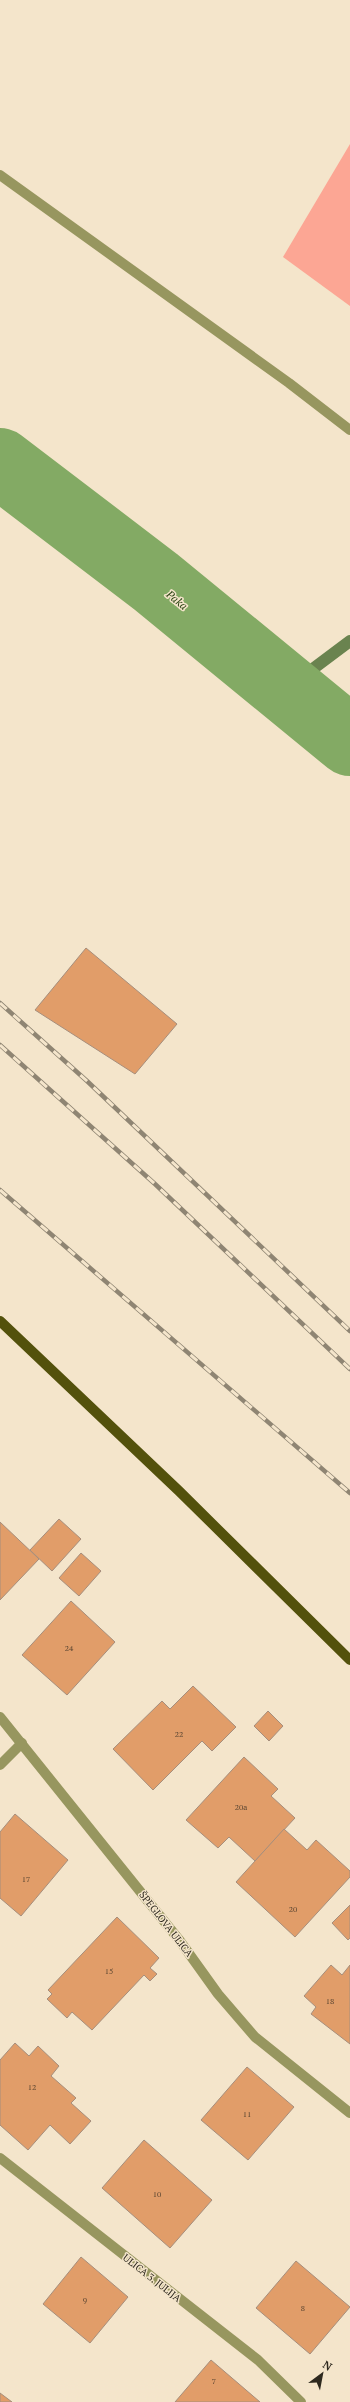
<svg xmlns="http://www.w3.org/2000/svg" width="350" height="2402" viewBox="0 0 350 2402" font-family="'PT Serif',serif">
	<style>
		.green { fill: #fca694 }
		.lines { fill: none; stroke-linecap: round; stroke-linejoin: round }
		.stream { stroke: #6a834f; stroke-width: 12 }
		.river { stroke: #83aa64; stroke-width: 70 }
		.building { fill: #e19d69; stroke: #a68e7c }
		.minor { stroke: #97965f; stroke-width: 10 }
		.major { stroke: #53510c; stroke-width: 10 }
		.rail-casing { stroke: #8f8573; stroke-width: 4.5 }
		.rail { stroke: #f4e5cb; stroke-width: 3; stroke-dasharray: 9; stroke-linecap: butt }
		.labels { text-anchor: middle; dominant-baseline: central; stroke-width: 3; stroke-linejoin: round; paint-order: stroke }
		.number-label { font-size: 8px; fill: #5b4632 }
		.street-label { font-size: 10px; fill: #2e291f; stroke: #f4e5cb }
		.water-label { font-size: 11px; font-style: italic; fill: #2b4514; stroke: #f4e5cb }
	</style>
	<rect width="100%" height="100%" fill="#f4e5cb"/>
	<polygon class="green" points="350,144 350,306 283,257"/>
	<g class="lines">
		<polyline class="stream" points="286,689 350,641"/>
		<polyline class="river" points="0,463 156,582 350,741"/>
	</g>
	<g class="building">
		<polygon points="86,948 177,1024 135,1074 35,1010"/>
		<polygon points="59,1519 81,1539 52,1571 30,1550"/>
		<polygon points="0,1522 39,1559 0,1600"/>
		<polygon points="81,1553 101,1571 79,1596 59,1578"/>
		<polygon points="71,1601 115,1642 67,1695 22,1655"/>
		<polygon points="193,1686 236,1727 212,1751 202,1741 153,1790 113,1749 162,1701 170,1709"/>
		<polygon points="268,1711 283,1726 269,1741 254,1726"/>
		<polygon points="244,1757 278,1789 271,1796 295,1818 255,1861 229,1837 218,1848 186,1820"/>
		<polygon points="15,1814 68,1860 21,1916 0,1898 0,1832"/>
		<polygon points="284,1829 307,1850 316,1840 350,1871 350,1877 295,1937 236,1882"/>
		<polygon points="350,1905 350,1938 348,1940 332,1923"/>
		<polygon points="117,1917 159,1958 150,1968 157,1974 150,1981 144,1975 92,2030 72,2012 67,2018 47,1999 52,1994 48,1990"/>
		<polygon points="331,1965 342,1975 350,1965 350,2044 311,2014 316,2007 304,1996"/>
		<polygon points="15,2043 29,2056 38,2046 59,2066 51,2076 76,2098 71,2103 91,2121 70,2144 50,2125 28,2150 0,2125 0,2060"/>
		<polygon points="247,2067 294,2107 248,2160 201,2120"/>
		<polygon points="144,2140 212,2200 170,2248 102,2188"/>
		<polygon points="81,2257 128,2297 90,2343 43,2304"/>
		<polygon points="296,2261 350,2307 310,2354 256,2308"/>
		<polygon points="211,2360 260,2402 175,2402"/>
		<polygon points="0,2393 12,2402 0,2402"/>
	</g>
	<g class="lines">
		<g class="minor">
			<polyline points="0,175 289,383 350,430"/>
			<polyline points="0,1717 180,1941 218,1994 255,2037 350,2113"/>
			<polyline points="0,1765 22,1743"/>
			<polyline points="0,2158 258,2360 301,2402"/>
		</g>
		<polyline class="major" points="0,1321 179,1491 350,1660"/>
		<defs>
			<g id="rail">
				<polyline points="0,1003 87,1081 350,1331"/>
				<polyline points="0,1045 155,1184 350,1369"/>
				<polyline points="0,1190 350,1493"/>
			</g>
		</defs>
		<use href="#rail" class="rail-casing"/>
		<use href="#rail" class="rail"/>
	</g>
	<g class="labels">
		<g class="number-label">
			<text x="69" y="1648">24</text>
			<text x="179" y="1734">22</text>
			<text x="241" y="1807">20a</text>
			<text x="26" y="1879">17</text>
			<text x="293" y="1909">20</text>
			<text x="109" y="1971">15</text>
			<text x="330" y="2001">18</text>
			<text x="32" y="2087">12</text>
			<text x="247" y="2114">11</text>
			<text x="157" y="2194">10</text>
			<text x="85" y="2300">9</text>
			<text x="303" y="2308">8</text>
			<text x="214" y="2381">7</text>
		</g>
		<g class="street-label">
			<text transform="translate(166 1924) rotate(52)">ŠPEGLOVA ULICA</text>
			<text transform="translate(152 2278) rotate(38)">ULICA 3. JULIJA</text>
		</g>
		<g class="water-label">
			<text transform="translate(177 600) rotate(39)">Paka</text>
		</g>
	</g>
	<g transform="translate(322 2374) rotate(32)" stroke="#f4e5cb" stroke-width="3" paint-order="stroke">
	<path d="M0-3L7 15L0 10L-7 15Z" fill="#2e291f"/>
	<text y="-6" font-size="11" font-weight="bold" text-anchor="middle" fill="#2e291f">N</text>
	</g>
</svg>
